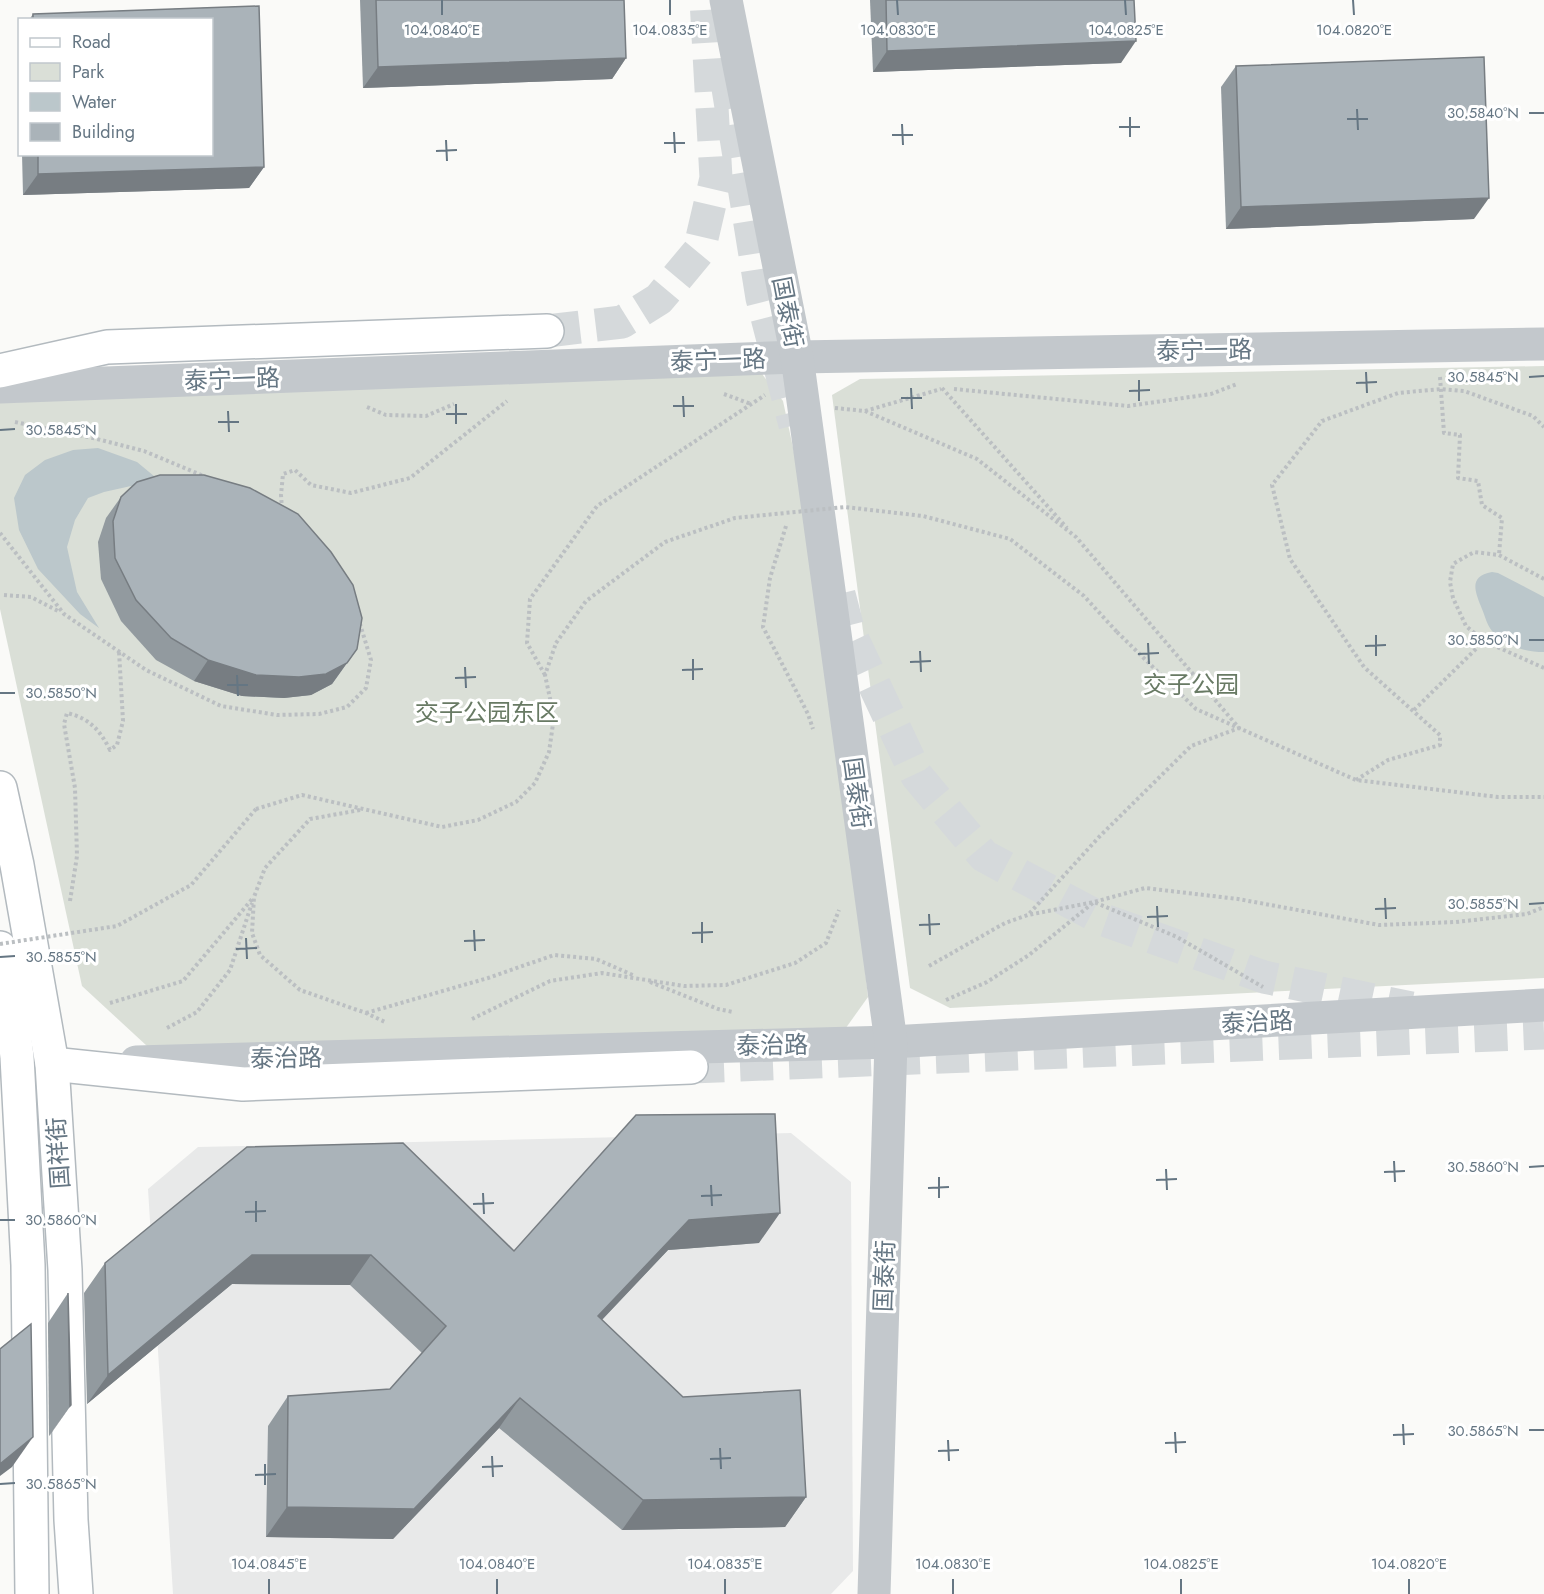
<svg xmlns="http://www.w3.org/2000/svg" width="1544" height="1594" viewBox="0 0 1544 1594" font-family="Jost,'Noto Sans SC',sans-serif">
	<style>
		.built { fill: #e8e9e9 }
		.green { fill: #dadfd7 }
		.water { fill: #bbc7cb }
		.lines { fill: none; stroke-linecap: round; stroke-linejoin: round }
		.secondary-tunnel { stroke: #d5d9db; stroke-width: 33; stroke-dasharray: 33 16; stroke-linecap: butt }
		.secondary-casing { stroke: #b3babf; stroke-width: 36 }
		.path { stroke: #bbbfc2; stroke-width: 4; stroke-dasharray: 3 3; stroke-linecap: butt }
		.minor { stroke: #c3c8cc; stroke-width: 33 }
		.tertiary { stroke: #c3c8cc; stroke-width: 33 }
		.secondary { stroke: #fff; stroke-width: 33 }
		.path-bridge { stroke: #bbbfc2; stroke-width: 4; stroke-dasharray: 3 3; stroke-linecap: butt }
		.wall { fill: #929a9f }
		.shaded-wall { fill: #777d82 }
		.building { fill: #aab3b9; stroke: #777d82; stroke-width: 1.5 }
		.ticks { fill: none; stroke: #657683; stroke-width: 2 }
		.labels { text-anchor: middle; dominant-baseline: central; stroke-width: 6; stroke-linejoin: round; paint-order: stroke }
		.street-label { font-size: 24px; fill: #657683; stroke: #fff }
		.park-label { font-size: 24px; fill: #687a64; stroke: #fff }
		.ticks-label { font-size: 15px; text-anchor: middle; fill: #657683; stroke: #fff; stroke-width: 6; stroke-linejoin: round; paint-order: stroke }
	</style>
	<rect width="100%" height="100%" fill="#fafaf8"/>
	<polygon class="built" points="791,1133 851,1182 853,1571 831,1594 173,1594 148,1189 198,1147"/>
	<g class="green">
		<polygon points="755,365 783,401 815,550 840,728 868,997 843,1032 160,1058 82,986 0,609 0,403"/>
		<polygon points="1544,366 1544,978 950,1008 910,988 832,395 860,379"/>
	</g>
	<g class="water">
		<polygon points="98,448 137,462 166,486 131,486 104,492 88,498 75,520 67,547 77,592 99,628 80,614 38,569 19,530 14,498 25,475 45,460 73,450"/>
		<path d="M1492 572 1498 573 1544 597V652C1524 652 1506 646 1492 631 1487 625 1485 616 1482 609 1475 592 1468 576 1492 572Z"/>
	</g>
	<g class="lines">
		<g class="secondary-tunnel">
			<polyline points="726,76 762,298 795,425"/>
			<polyline points="547,331 622,322 659,299 699,251 716,178 706,0"/>
			<polyline points="839,594 848,629 917,776 984,856 1104,920 1264,977 1411,1008"/>
			<polyline points="691,1067 1544,1033"/>
		</g>
		<defs>
			<g id="secondary">
				<polyline points="0,371 107,347 547,331"/>
				<polyline points="0,788 17,865 52,1064 65,1270 71,1520 76,1594"/>
				<polyline points="0,948 8,980 17,1057 28,1265 32,1594"/>
				<polyline points="52,1064 243,1084 691,1067"/>
			</g>
		</defs>
		<use href="#secondary" class="secondary-casing"/>
		<g class="path">
			<polyline points="1440,377 1444,433 1460,435 1458,478 1478,481 1482,505 1502,518 1499,555"/>
			<polyline points="942,388 1067,528"/>
			<polyline points="954,389 1128,406 1211,394 1237,384"/>
			<polyline points="724,394 751,404"/>
			<polyline points="367,407 386,415 426,416 454,404"/>
			<polyline points="835,408 865,411 977,459 1076,537 1239,728 1191,746 1099,837 1028,915"/>
			<polyline points="865,411 941,389"/>
			<polyline points="15,422 93,438 144,451 206,477"/>
			<polyline points="282,509 281,495 283,474 295,470 311,485 351,493 410,478 507,401"/>
			<polyline points="786,526 770,578 763,627 808,714 813,729"/>
			<polyline points="0,533 64,614 146,670 221,706 277,715 319,714 347,707 366,688 371,660 360,624"/>
			<polyline points="1544,579 1499,555 1474,552 1453,564 1450,582 1453,598 1466,626 1484,641 1544,668"/>
			<polyline points="4,595 31,597 60,612"/>
			<polyline points="1117,632 1196,709 1356,780 1498,797 1544,797"/>
			<polyline points="545,675 527,643 530,599 597,506 765,395"/>
			<polyline points="1414,710 1484,641"/>
			<polyline points="1356,780 1388,760 1440,745 1440,735 1364,667 1290,559 1272,485 1322,421 1398,393 1441,389 1464,391 1533,416 1544,427"/>
			<polyline points="256,809 302,795 442,827 478,820 516,802 535,783 549,752 554,717 545,675 556,643"/>
			<polyline points="360,810 310,819 265,868 254,897 252,933 260,955 300,990 366,1013 385,1022"/>
			<path d="M70 901 77 856 75 788 64 724 67 713C89 718 100 730 110 750L117 745 123 721 119 651"/>
			<polyline points="929,966 1005,923 1028,915 1094,902 1145,888 1238,899 1379,925 1456,922 1527,914 1544,907"/>
			<polyline points="650,982 718,1009 733,1012"/>
			<polyline points="946,1000 987,982 1029,955 1094,902 1177,937 1263,987"/>
			<polyline points="110,1003 183,981 253,898"/>
			<polyline points="366,1013 488,978 554,955 596,959 635,976"/>
			<polyline points="472,1019 550,981 602,973 684,986 726,985 795,963 826,943 839,910"/>
			<polyline points="167,1028 197,1012 230,970 252,903"/>
		</g>
		<g class="minor">
			<polyline points="0,387 797,357 1544,344"/>
			<polyline points="136,1062 891,1042 1544,1005"/>
		</g>
		<polyline class="tertiary" points="726,0 797,357 891,1042 874,1594"/>
		<use href="#secondary" class="secondary"/>
		<g class="path-bridge">
			<polyline points="556,643 586,601 665,542 735,518 845,507 923,516 1010,539 1084,596 1117,632"/>
			<polyline points="0,944 117,926 191,885 256,809"/>
		</g>
	</g>
	<g class="wall">
		<polygon points="360,0 624,0 626,58 612,79 363,88"/>
		<polygon points="870,0 1134,0 1121,63 873,72"/>
		<polygon points="259,6 264,167 249,188 23,195 22,154 212,154 212,20 29,20 33,14"/>
		<polygon points="20,33 20,71 18,35"/>
		<polygon points="1236,66 1474,219 1226,229 1221,87"/>
		<polygon points="121,497 357,649 332,684 311,695 284,698 242,696 194,681 156,660 121,621 101,579 98,542 106,518"/>
		<polygon points="759,1243 668,1250 602,1320 683,1397 806,1497 785,1527 622,1530 499,1428 393,1539 266,1537 268,1426 288,1396 390,1389 422,1353 350,1285 232,1284 87,1404 84,1293 105,1263"/>
		<polygon points="68,1293 71,1405 49,1436 48,1323"/>
	</g>
	<g class="shaded-wall">
		<polygon points="1136,41 1121,63 873,72 887,51"/>
		<polygon points="626,58 612,79 363,88 378,67"/>
		<polygon points="264,167 249,188 23,195 38,174"/>
		<polygon points="1489,198 1474,219 1226,229 1241,207"/>
		<polygon points="357,649 332,684 311,695 284,698 242,696 194,681 208,660"/>
		<polygon points="780,1213 759,1243 668,1250 577,1346 598,1316 689,1220"/>
		<polygon points="252,1255 371,1255 350,1285 232,1284 87,1404 108,1375"/>
		<polygon points="520,1398 499,1428 393,1539 266,1537 287,1507"/>
		<polygon points="71,1405 50,1435 49,1436 70,1406"/>
		<polygon points="33,1437 12,1467 0,1476 0,1464"/>
		<polygon points="806,1497 785,1527 622,1530 643,1500"/>
	</g>
	<g class="building">
		<polygon points="376,0 624,0 626,58 378,67"/>
		<polygon points="886,0 1134,0 1136,41 887,51"/>
		<polygon points="259,6 264,167 38,174 38,154 212,154 212,20 33,20 33,14"/>
		<polygon points="1484,57 1489,198 1241,207 1236,66"/>
		<polygon points="160,475 204,475 250,488 298,514 331,552 353,585 362,618 357,649 347,663 326,674 299,677 256,675 208,660 171,638 136,600 115,558 113,521 121,497 137,482"/>
		<polygon points="775,1114 780,1213 689,1220 598,1316 683,1397 800,1390 806,1497 643,1500 520,1398 414,1509 287,1507 288,1396 390,1389 446,1326 371,1255 252,1255 108,1375 105,1263 247,1147 403,1143 514,1251 636,1115"/>
		<polygon points="68,1293 71,1405 70,1406"/>
		<polygon points="31,1324 33,1437 0,1464 0,1349"/>
	</g>
	<path class="ticks" d="M442 0V15M670 0V15M897 0 898 15M1125 0 1126 15M1353 0 1354 15M1357 109 1358 130M1529 113H1544M1130 117V137M1347 119H1368M902 124 903 145M1119 127H1140M674 132 675 153M892 135H913M446 140 447 161M664 143H685M436 151 457 150M1366 372 1367 393M1529 377 1544 376M1139 380V401M1356 383 1377 382M911 388 912 409M1129 391 1150 390M683 396 684 417M901 398H922M456 404V424M673 406H694M228 411 229 432M446 414H467M218 422H239M0 430 15 429M1376 635V656M1529 640H1544M1148 643 1149 664M1365 646 1386 645M920 651 921 672M1138 654 1159 653M693 659V680M910 662 931 661M465 667 466 688M682 670 703 669M237 675 238 696M455 678 476 677M227 685H248M0 693H15M1385 898 1386 919M1529 904 1544 903M1157 906 1158 927M1375 909 1396 908M929 914 930 935M1147 917 1168 916M702 922V943M919 925 940 924M474 930 475 951M692 933 713 932M246 938 247 959M464 941 485 940M236 949 257 948M0 957 15 956M1394 1161 1395 1182M1529 1167 1544 1166M1166 1169 1167 1190M1384 1172 1405 1171M939 1177V1198M1156 1180 1177 1179M711 1185 712 1206M928 1188 949 1187M483 1193 484 1214M701 1196 722 1195M256 1201V1222M473 1204 494 1203M245 1212 266 1211M0 1220H15M1403 1424 1404 1445M1529 1430H1544M1175 1432 1176 1453M1393 1435 1414 1434M948 1440 949 1461M1165 1443 1186 1442M720 1448 721 1469M938 1451 959 1450M492 1456 493 1477M710 1459 731 1458M265 1464V1485M482 1467 503 1466M255 1475 276 1474M0 1484 15 1483M269 1579V1594M497 1579V1594M725 1579V1594M953 1579V1594M1181 1579V1594M1409 1579V1594"/>
	<g class="labels">
		<g class="street-label">
			<text transform="translate(788 312) rotate(79)">国泰街</text>
			<text transform="translate(1204 350) rotate(-1)">泰宁一路</text>
			<text transform="translate(718 360) rotate(-2)">泰宁一路</text>
			<text transform="translate(232 379) rotate(-2)">泰宁一路</text>
			<text transform="translate(857 793) rotate(82)">国泰街</text>
			<text transform="translate(1257 1022) rotate(-3)">泰治路</text>
			<text transform="translate(772 1045) rotate(-1)">泰治路</text>
			<text transform="translate(286 1058) rotate(-1)">泰治路</text>
			<text transform="translate(58 1153) rotate(-94)">国祥街</text>
			<text transform="translate(884 1276) rotate(-88)">国泰街</text>
		</g>
		<g class="park-label">
			<text x="1191" y="684">交子公园</text>
			<text x="487" y="712">交子公园东区</text>
		</g>
	</g>
	<g class="ticks-label">
		<text x="442" y="35">104.0840°E</text>
		<text x="670" y="35">104.0835°E</text>
		<text x="898" y="35">104.0830°E</text>
		<text x="1126" y="35">104.0825°E</text>
		<text x="1354" y="35">104.0820°E</text>
		<text x="1483" y="118">30.5840°N</text>
		<text x="1483" y="382">30.5845°N</text>
		<text x="61" y="435">30.5845°N</text>
		<text x="1483" y="645">30.5850°N</text>
		<text x="61" y="698">30.5850°N</text>
		<text x="1483" y="909">30.5855°N</text>
		<text x="61" y="962">30.5855°N</text>
		<text x="1483" y="1172">30.5860°N</text>
		<text x="61" y="1225">30.5860°N</text>
		<text x="1483" y="1436">30.5865°N</text>
		<text x="61" y="1489">30.5865°N</text>
		<text x="269" y="1569">104.0845°E</text>
		<text x="497" y="1569">104.0840°E</text>
		<text x="725" y="1569">104.0835°E</text>
		<text x="953" y="1569">104.0830°E</text>
		<text x="1181" y="1569">104.0825°E</text>
		<text x="1409" y="1569">104.0820°E</text>
	</g>
	<rect x="18" y="18" width="195" height="138" fill="#ffffff" stroke="#c1c8cd" stroke-width="1.5"/>
	<rect x="30" y="38" width="30" height="9" fill="#ffffff" stroke="#c1c8cd" stroke-width="1.5"/>
	<text x="72" y="48" font-size="18" fill="#657683">Road</text>
	<rect x="30" y="63" width="30" height="18" fill="#dadfd7" stroke="#c1c8cd" stroke-width="1.5"/>
	<text x="72" y="78" font-size="18" fill="#657683">Park</text>
	<rect x="30" y="93" width="30" height="18" fill="#bbc7cb" stroke="#c1c8cd" stroke-width="1.5"/>
	<text x="72" y="108" font-size="18" fill="#657683">Water</text>
	<rect x="30" y="123" width="30" height="18" fill="#aab3b9" stroke="#c1c8cd" stroke-width="1.5"/>
	<text x="72" y="138" font-size="18" fill="#657683">Building</text>
</svg>
